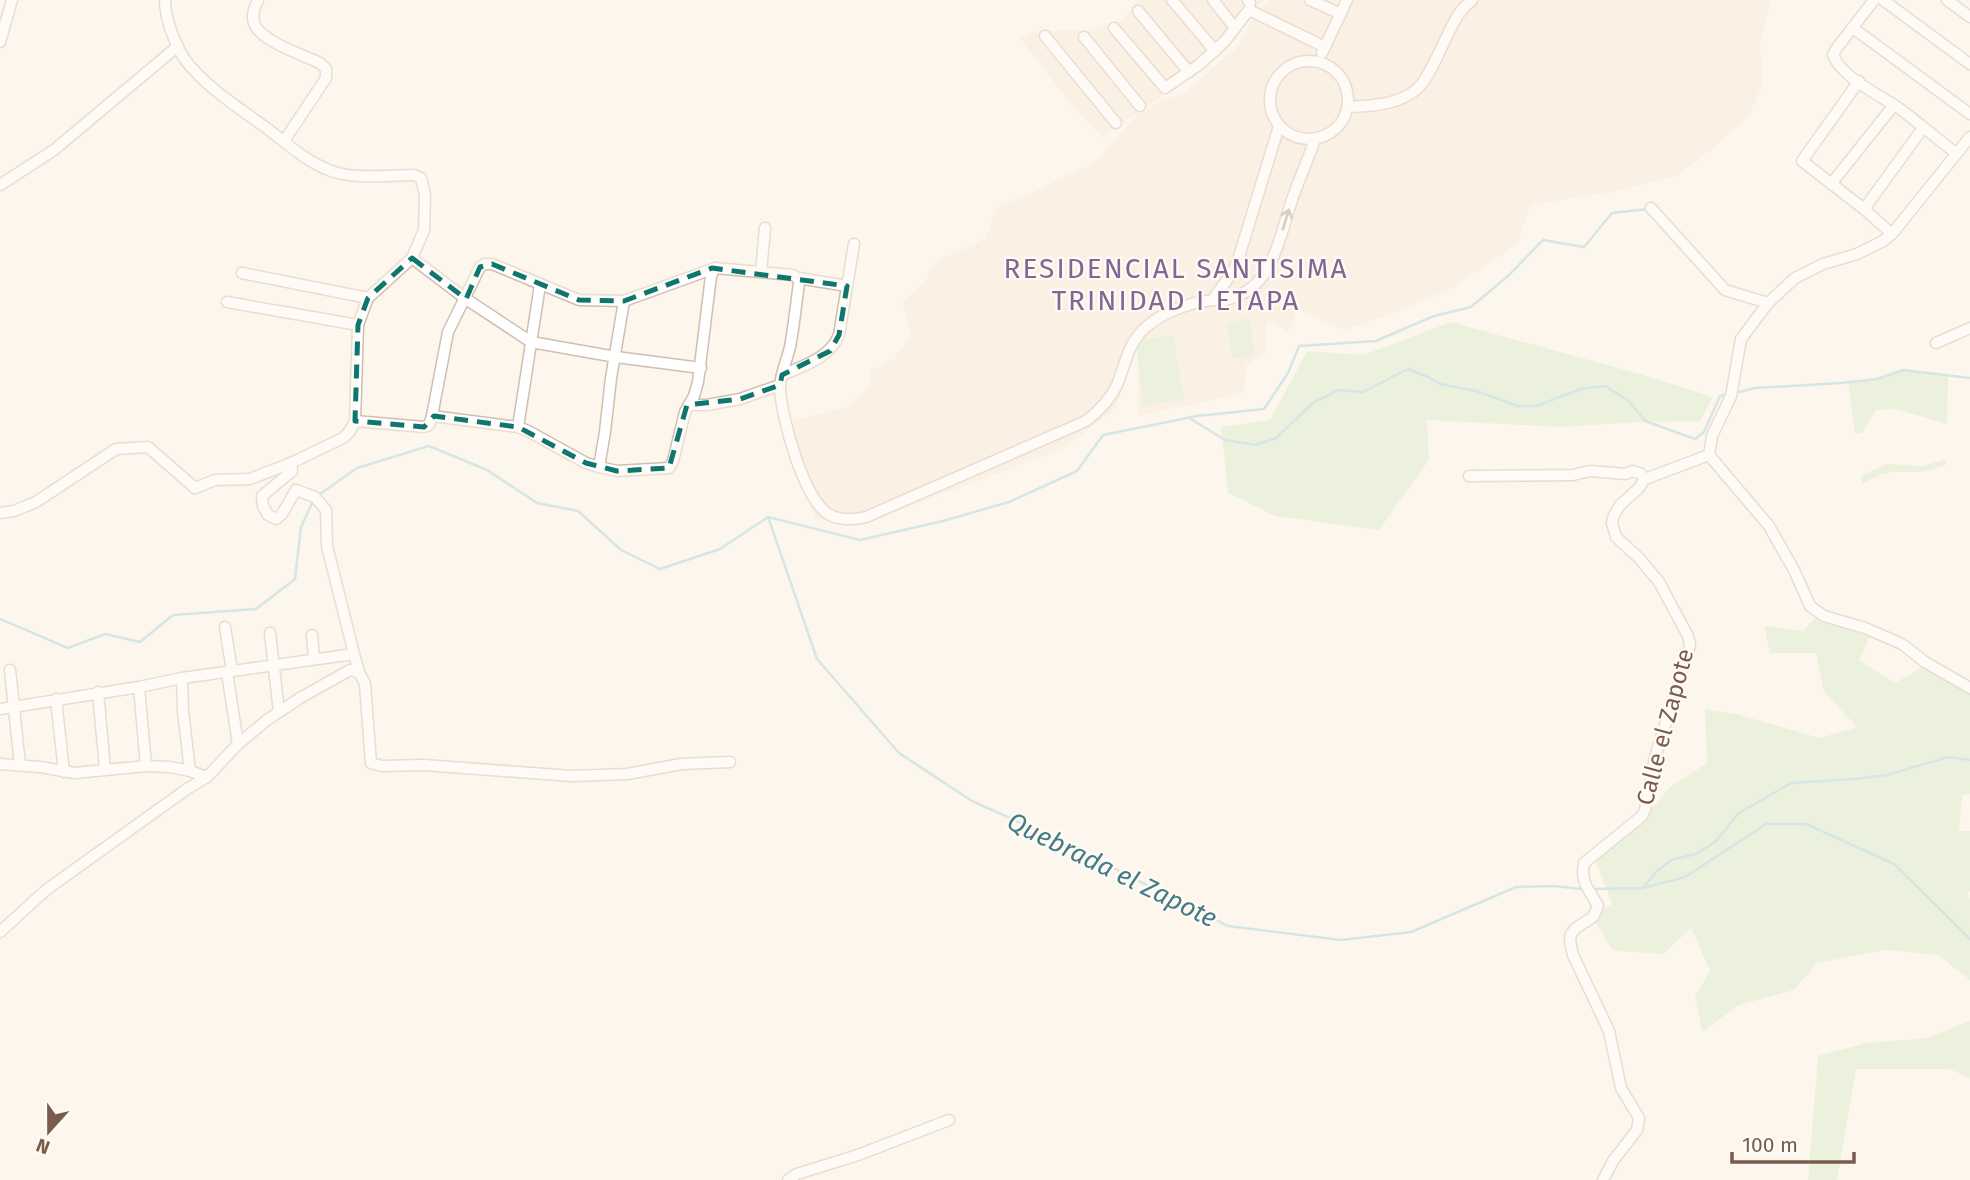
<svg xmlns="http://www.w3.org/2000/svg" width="1970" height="1180" viewBox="0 0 1970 1180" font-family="'Fira Sans',sans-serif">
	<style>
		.residential { fill: #f5e8da }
		.green { fill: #d8ecc9 }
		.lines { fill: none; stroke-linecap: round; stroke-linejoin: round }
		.stream { stroke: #a5d3da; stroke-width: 2.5 }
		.minor-casing { stroke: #d1beb0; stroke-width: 13 }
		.minor { stroke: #fff; stroke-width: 10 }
		.oneway { stroke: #af9d94 }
		.marked { fill: none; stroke: #0f766e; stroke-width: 5; stroke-dasharray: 14 9; stroke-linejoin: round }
		.labels { text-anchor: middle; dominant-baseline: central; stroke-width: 5; stroke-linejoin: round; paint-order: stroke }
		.street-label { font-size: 24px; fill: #7a5c4d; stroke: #fffaf3 }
		.water-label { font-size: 26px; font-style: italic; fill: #437c86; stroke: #fffaf3 }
		.quarter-label { font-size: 28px; letter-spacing: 2px; fill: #846695; stroke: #fffaf3 }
	</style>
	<rect width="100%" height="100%" fill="#fdf6ec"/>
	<g class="residential">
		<polygon points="1139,0 1265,0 1252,10 1211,62 1103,137 1071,104 1020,38 1035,31 1089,30 1121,22"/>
		<polygon points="1271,0 1771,0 1760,45 1762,85 1750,114 1713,148 1676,176 1605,193 1530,205 1517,244 1452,288 1394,313 1345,330 1298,310 1288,332 1267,320 1265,354 1246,365 1244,393 1139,416 1137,350 1114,410 1064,448 859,526 816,519 782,438 797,420 849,406 868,388 871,371 894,359 911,335 903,301 925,282 936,262 985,239 997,207 1027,195 1097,161 1133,119 1161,101 1183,94 1238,47 1259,9"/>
	</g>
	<g class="green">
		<polygon points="1249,318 1255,356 1233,358 1226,324"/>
		<polygon points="1451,322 1640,374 1713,397 1700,421 1642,422 1560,427 1427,420 1429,460 1379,530 1275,516 1228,493 1221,427 1270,420 1307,351 1363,355"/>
		<polygon points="1173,335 1184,399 1143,406 1136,340"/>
		<polygon points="1905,370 1948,375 1947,424 1895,409 1876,410 1861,434 1855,433 1848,382 1877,379"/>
		<polygon points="1946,459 1946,465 1923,472 1893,472 1882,474 1862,484 1862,475 1887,464 1923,466"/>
		<polygon points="1817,616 1870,637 1859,660 1895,683 1924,666 1970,691 1970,794 1962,795 1959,831 1970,831 1970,891 1967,893 1970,900 1970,980 1938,955 1886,950 1817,963 1794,990 1739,1005 1702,1032 1695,996 1710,971 1691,928 1664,954 1613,951 1593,918 1612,904 1594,856 1626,838 1670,787 1707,763 1705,709 1736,714 1820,738 1857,727 1824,692 1816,653 1770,653 1764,626 1803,631"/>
		<polygon points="1970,1021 1970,1078 1949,1069 1856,1069 1837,1180 1808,1180 1818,1056 1866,1043 1928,1038"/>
	</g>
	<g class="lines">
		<g class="stream">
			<polyline points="1739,392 1755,388 1841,383 1877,379 1903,370 1970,378"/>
			<polyline points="1191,419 1225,440 1256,445 1276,438 1314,402 1339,390 1363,392 1408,369 1428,377 1440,384 1476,391 1518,406 1536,406 1581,389 1605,386 1629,401 1645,421 1695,439 1704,432 1720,396 1724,395"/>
			<polyline points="317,496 357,468 429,446 487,470 537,503 578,511 621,550 660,569 720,549 768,517"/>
			<polyline points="768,517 817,659 899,753 972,801 1048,835 1228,926 1341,940 1411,932 1516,887 1554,886 1582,889"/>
			<polyline points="768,517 860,540 943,521 1009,502 1077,471 1103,435 1197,416 1264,409 1288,373 1299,346 1376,341 1434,316 1471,307 1509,275 1543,240 1584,247 1612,213 1648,209"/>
			<polyline points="0,619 68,648 105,634 140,642 173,615 256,609 295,579 301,527 313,501"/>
			<polyline points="1643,888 1656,872 1671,860 1696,854 1715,842 1739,813 1791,783 1855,779 1887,775 1948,757 1970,760"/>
			<polyline points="1592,889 1643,888 1685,877 1766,824 1806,824 1894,864 1970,939"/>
		</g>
		<defs>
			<g id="minor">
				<path d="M258 0C254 8 250 18 256 27 266 43 303 55 320 63L326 69V78L284 141"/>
				<polyline points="1172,0 1215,51"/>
				<polyline points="1213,0 1235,28"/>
				<polyline points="1248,0 1250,3"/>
				<polyline points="1310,0 1341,14"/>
				<path d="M1874 0 1836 49 1833 55C1842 78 1880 95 1900 109 1919 123 1937 139 1956 153"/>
				<polyline points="1883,0 1970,64"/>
				<polyline points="1947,0 1970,17"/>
				<polyline points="1138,11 1189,72"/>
				<polyline points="1114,28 1165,88"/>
				<polyline points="1853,28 1970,114"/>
				<polyline points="1045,36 1116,123"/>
				<polyline points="1084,37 1140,106"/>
				<polyline points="0,42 12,0"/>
				<polyline points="1322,53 1347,0"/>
				<circle cx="1309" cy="100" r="39"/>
				<polyline points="1859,81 1802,161 1864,209 1892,234"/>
				<polyline points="1168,86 1200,64 1225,41 1248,11 1253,12 1325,47"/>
				<path d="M1348 107C1370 106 1399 105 1417 89 1428 80 1440 50 1447 36 1454 22 1459 10 1472 0"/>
				<polyline points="1970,137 1892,234 1883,241 1857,254 1823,264 1795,278 1768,303 1741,339 1731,396 1712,436 1709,455 1769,526 1794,570 1810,606 1824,616 1865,628 1902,644 1925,662 1970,688"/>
				<polyline points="1831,184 1894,105"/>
				<polyline points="0,185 54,150 178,46"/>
				<polyline points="1651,208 1725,290 1768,303"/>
				<polyline points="1864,209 1923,128"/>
				<polyline points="412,258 466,299 531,342 616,357 701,368"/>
				<polyline points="761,272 765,228"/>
				<polyline points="242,273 368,298"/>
				<path d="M798 278 799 283C796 304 794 326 790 347 787 360 780 375 780 388 781 416 804 502 830 515 842 521 854 520 866 517L1086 421C1099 411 1110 400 1117 385 1125 365 1128 343 1145 328 1163 312 1190 302 1214 300 1219 300 1224 301 1229 299 1274 287 1279 237 1292 200 1299 179 1308 160 1315 139"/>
				<polyline points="1216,300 1215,296 1233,272 1238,260 1279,126"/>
				<polyline points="227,302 358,325"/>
				<polyline points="1936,343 1970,328"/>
				<path d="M782 375C803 366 830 358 839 335L854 244"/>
				<polyline points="689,405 707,405 740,399 780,385"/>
				<polyline points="432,416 518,427 528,431 586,463 599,467 617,471 669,468 673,461 685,412 694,396 698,382 711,276 715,268"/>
				<polyline points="355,421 424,427 429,425 432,416 448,332 480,267 485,264 492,264 579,300 624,301 715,268 793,275 798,278 847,286"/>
				<polyline points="518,427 540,285"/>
				<polyline points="291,463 292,471 262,496 263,506 268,515 276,519 282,514 296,490 315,497 326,510 327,546 354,654"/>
				<polyline points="599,467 605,432 611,378 624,301"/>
				<polyline points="1469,476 1573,475 1590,471 1625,474 1633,471 1641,474 1645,479"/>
				<path d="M0 513 14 511 36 502 116 449 148 447 195 488 215 480 250 479 291 463 343 438 350 431 355 421 358 325 368 298 412 258 424 230 425 195 421 178 414 175C389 175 361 179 338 173 310 166 287 143 265 127 238 107 207 88 186 61 175 45 165 19 165 0"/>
				<polyline points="225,627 232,671"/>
				<polyline points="270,633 279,712"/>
				<polyline points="312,635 314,659"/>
				<polyline points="10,670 20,765"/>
				<polyline points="227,672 238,744"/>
				<polyline points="182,678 183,711 190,771"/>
				<polyline points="139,687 146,766"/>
				<polyline points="98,692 105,769"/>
				<polyline points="56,699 64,772"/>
				<polyline points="0,709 139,687 182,678 354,654 359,672"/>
				<polyline points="0,764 40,767 75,773 146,766 170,767 190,771 207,777"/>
				<polyline points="0,932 46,890 187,789 207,777 238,744 267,720 300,698 350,670 359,672 365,684 371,763 382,766 424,765 572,776 627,774 681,764 730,762"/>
				<polyline points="788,1180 797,1174 858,1155 949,1120"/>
				<path d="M1603 1180 1613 1161 1637 1130 1639 1118 1621 1088 1609 1031 1573 955 1570 941 1571 934 1576 928 1593 917 1598 906C1589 889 1580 883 1584 863L1642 816 1645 810 1655 757 1690 646 1688 636 1659 582 1639 558 1616 537 1612 523 1614 515 1620 505 1638 489 1645 479 1709 455"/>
			</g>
		</defs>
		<use href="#minor" class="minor-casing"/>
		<use href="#minor" class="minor"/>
	</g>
	<defs><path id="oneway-shaft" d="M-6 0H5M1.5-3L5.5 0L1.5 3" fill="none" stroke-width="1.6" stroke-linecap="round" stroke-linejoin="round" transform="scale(1.75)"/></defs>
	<use class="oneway" href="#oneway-shaft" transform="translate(1286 219) rotate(-73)"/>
	<path d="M0 0H1970V1180H0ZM412 258 466 299 480 267 492 264 579 300 624 301 712 268 847 286 839 335 830 351 782 375 780 385 740 399 687 405 669 468 617 471 586 463 518 427 434 416 424 427 355 421 358 325 368 298Z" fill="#fdf6ec" fill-opacity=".55" fill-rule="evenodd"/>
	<path class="marked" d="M412 258 466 299 480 267 492 264 579 300 624 301 712 268 847 286 839 335 830 351 782 375 780 385 740 399 687 405 669 468 617 471 586 463 518 427 434 416 424 427 355 421 358 325 368 298Z"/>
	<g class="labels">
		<g class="street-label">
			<text transform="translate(1665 727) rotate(-75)">Calle el Zapote</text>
		</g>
		<g class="water-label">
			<text transform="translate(1112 870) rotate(26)">Quebrada el Zapote</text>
		</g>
		<g class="quarter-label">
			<text x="1176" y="268">RESIDENCIAL SANTISIMA<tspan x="1176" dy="32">TRINIDAD I ETAPA</tspan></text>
		</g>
	</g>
	<g transform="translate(49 1131) rotate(201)" stroke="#fffaf3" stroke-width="5" paint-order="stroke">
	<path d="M0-5L12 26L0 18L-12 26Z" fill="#7a5c4d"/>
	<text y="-10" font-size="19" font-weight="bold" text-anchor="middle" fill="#7a5c4d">N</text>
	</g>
	<path d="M1732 1152v10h122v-10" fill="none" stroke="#7a5c4d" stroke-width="3.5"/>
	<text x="1742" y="1152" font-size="21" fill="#7a5c4d" stroke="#fffaf3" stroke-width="5" paint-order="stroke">100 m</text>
</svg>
